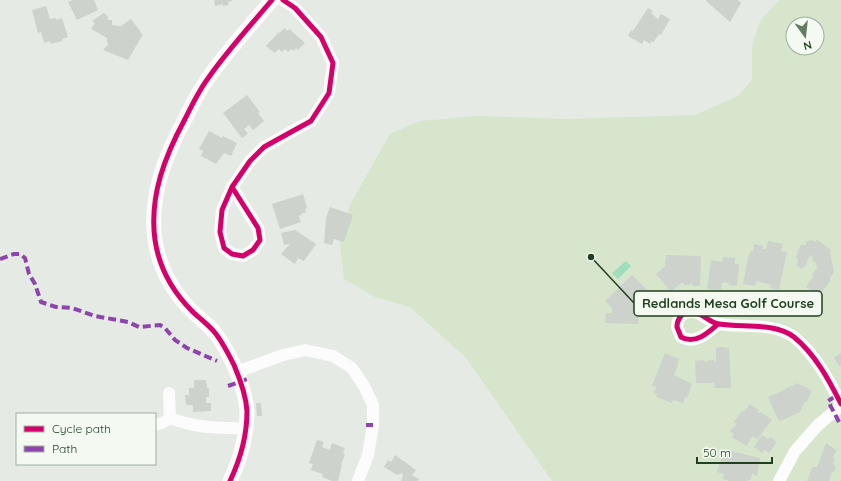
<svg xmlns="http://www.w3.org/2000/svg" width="841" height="481" viewBox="0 0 841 481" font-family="Quicksand,sans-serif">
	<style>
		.green { fill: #d7e5cc; fill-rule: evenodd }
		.water { fill: #a0ddb9 }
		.building { fill: #cdd3cc }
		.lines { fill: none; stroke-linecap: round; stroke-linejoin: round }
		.minor { stroke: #fbfcfb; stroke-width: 12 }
		.tertiary { stroke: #fbfcfb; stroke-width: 15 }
		.quiet { stroke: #8e44ad; stroke-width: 4; stroke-dasharray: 8 4; stroke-linecap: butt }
		.cycleway-casing { stroke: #f4f9f2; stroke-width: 8 }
		.cycleway { stroke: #d6006c; stroke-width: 5 }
		.leader { fill: none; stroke: #20401f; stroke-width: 1.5 }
		.callout-dot { fill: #20401f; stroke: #f4f9f2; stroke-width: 1.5 }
		.callout { fill: #f4f9f2; stroke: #20401f; stroke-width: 1.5 }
		.callout-label { font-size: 13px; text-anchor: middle; font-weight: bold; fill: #20401f }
	</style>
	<rect width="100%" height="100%" fill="#e5eae4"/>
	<path class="green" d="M779 0H841V481H552L466 358 410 307 375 297 344 279 339 235 351 203 390 134 420 121 477 116 566 119 695 115 738 96 752 80V45L760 21ZM793 24H817V48H793Z"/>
	<polygon class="water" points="626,261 631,266 618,279 612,273"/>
	<g class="building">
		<polygon points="73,0 94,0 98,10 77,20 68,2"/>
		<polygon points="214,0 232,0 232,1 228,2 229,5 223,6 223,4 215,6"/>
		<polygon points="707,0 738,0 741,3 730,22 706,1"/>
		<polygon points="46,6 50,19 56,18 56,20 62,18 68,37 62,39 62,41 51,44 50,41 44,43 41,32 38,33 32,10"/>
		<polygon points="648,8 653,11 651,13 658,19 661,14 670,19 661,35 659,34 653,43 651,41 650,44 644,40 642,44 628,36 631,30 633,31"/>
		<polygon points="104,13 108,17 108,20 112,20 112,25 121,26 131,19 143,35 142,36 128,60 103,50 109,44 107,43 107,38 91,29 95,23 92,21"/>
		<polygon points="284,28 288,31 289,29 305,43 298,50 296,48 294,51 291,49 288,52 285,49 282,52 279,49 275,53 266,46 279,32 280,33"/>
		<polygon points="247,95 260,112 258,113 264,121 253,130 249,125 244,129 248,134 242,138 223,113"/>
		<polygon points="209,131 222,138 223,136 237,143 231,156 224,153 216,164 201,156 203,151 199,149"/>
		<polygon points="303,194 307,208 305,209 306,212 301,214 301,215 299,216 301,222 280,229 272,204"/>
		<polygon points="330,207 353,215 344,242 334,239 332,245 324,243 326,218"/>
		<polygon points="295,230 316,244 304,261 298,258 295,264 281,254 290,244 284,245 281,233"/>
		<polygon points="812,240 815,242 817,240 818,240 831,250 830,252 834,272 830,278 830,281 819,296 806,287 814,276 812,275 817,268 816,263 813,261 812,256 810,255 808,259 805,267 803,267 802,269 797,266 798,259 796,258 798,252 797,251 802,244 805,246 807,241"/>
		<polygon points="768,241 783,244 781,251 787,252 779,290 770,288 771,285 756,281 755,286 743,284 748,257 751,251 753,251 754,244 763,246 763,249 766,249"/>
		<polygon points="666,255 701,256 700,286 692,286 693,284 690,283 690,285 684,285 684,283 681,283 671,292 656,274 665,266"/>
		<polygon points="723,257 735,258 735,264 739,264 737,286 728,285 729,283 722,282 721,290 707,289 711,260 722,262"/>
		<polygon points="632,275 653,296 648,302 646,300 646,302 640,308 639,307 637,309 637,314 639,314 638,324 605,323 606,313 612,313 612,308 605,301"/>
		<polygon points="721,347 729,348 731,388 715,388 714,383 696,383 695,361 702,360 705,361 705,363 707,362 707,361 714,360 715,362 716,362 716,348"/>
		<polygon points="665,353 679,359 677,364 678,365 674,375 692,384 687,398 685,397 683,403 673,400 672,403 656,397 657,394 654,393 656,387 652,386"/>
		<polygon points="841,353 841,366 840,367 834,358"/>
		<polygon points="194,380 206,380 207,388 209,388 209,397 206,397 206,403 211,403 211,411 193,412 193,405 186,405 185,395 189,395 189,388 194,388"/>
		<polygon points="796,383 812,390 807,402 805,401 800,412 781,421 778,420 768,397 786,389 786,388 796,384"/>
		<polygon points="256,403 261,403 262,416 257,416"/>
		<polygon points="750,404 759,410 757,412 760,413 761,412 772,420 757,439 753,436 746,446 732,437 734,434 730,431 737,424 734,422 742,411 744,412"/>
		<polygon points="762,435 768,439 770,437 777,442 769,453 764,450 762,453 754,447"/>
		<polygon points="317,440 324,442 322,447 330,450 332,443 345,448 343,453 345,454 341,465 342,465 338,481 332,481 322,477 323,474 311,470 313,464 309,463"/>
		<polygon points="826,443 836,450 833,458 835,458 833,463 836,467 834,472 832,472 829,481 807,481 811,470 813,467 817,467"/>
		<polygon points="726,450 760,458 757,476 752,474 750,480 748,480 748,481 729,481 723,479 724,474 717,472 722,456 724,457"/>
		<polygon points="395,455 416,470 412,475 419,479 418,481 401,481 403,476 402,473 397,475 384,467 388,460 391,462"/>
	</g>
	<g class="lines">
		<g class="minor">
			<polyline points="232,187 258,228 260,240 253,250 243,256 232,254 224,248 220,232 222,210 232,187 250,161 264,147 311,121 329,93 333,63 321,37 295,8 283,0"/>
			<path d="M718 324C708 333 695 345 681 337L677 327C677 320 681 313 689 312 700 310 709 323 719 324 742 328 774 322 794 337 815 354 829 380 841 404"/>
			<polyline points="237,372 283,355 305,350 333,356 352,368 364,386 373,405 373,425 368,455 358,481"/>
			<polyline points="169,393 170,418"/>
			<path d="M155 425 162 423 170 418C198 429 217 427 246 429"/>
			<polyline points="779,481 795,451 818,425 841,406"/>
		</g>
		<path class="tertiary" d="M230 481C240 460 247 435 247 411 246 396 240 379 234 365 229 355 223 343 216 334 209 325 200 319 192 311 173 292 159 267 155 240 149 196 165 156 185 119 192 105 199 90 209 77 228 50 251 25 272 0"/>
		<g class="quiet">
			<polyline points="0,259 14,254 20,254 25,258 29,274 35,284 41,302 56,307 72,308 95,316 128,322 139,327 160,325 165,328 175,340 187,348 217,361"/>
			<polyline points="228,386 250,378"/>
			<polyline points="839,422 828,401 839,394"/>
			<polyline points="366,425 373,425"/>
		</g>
		<defs>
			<g id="cycleway">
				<polyline points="232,187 258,228 260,240 253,250 243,256 232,254 224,248 220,232 222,210 232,187 250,161 264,147 311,121 329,93 333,63 321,37 295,8 283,0"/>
				<path d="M718 324C708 333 695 345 681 337L677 327C677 320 681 313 689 312 700 310 709 323 719 324 742 328 774 322 794 337 815 354 829 380 841 404"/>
				<path d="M230 481C240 460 247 435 247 411 246 396 240 379 234 365 229 355 223 343 216 334 209 325 200 319 192 311 173 292 159 267 155 240 149 196 165 156 185 119 192 105 199 90 209 77 228 50 251 25 272 0"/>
			</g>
		</defs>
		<use href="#cycleway" class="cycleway-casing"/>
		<use href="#cycleway" class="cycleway"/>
	</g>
	<path class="leader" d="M591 257L634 303"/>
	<circle class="callout-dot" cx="591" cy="257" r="4"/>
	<rect class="callout" x="634" y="291" width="188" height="25" rx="4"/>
	<g class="callout-label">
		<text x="728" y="308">Redlands Mesa Golf Course</text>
	</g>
	<rect x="16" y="413" width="140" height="52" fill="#f4f9f2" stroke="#9faf9e"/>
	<rect x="24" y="426" width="20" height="6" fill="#d6006c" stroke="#9faf9e"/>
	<text x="52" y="433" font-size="12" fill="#20401f">Cycle path</text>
	<rect x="24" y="446" width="20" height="6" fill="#8e44ad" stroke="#9faf9e"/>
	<text x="52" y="453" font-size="12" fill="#20401f">Path</text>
	<g transform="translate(805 36) rotate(165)"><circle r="19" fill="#f4f9f2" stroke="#9faf9e"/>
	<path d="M0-3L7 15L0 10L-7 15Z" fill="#657c64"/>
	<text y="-6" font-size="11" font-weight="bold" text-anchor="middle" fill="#20401f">N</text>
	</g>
	<path d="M697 457v6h75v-6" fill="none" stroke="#20401f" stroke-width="2"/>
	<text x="703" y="457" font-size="12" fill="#20401f" stroke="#f4f9f2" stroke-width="3" paint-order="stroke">50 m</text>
</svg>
